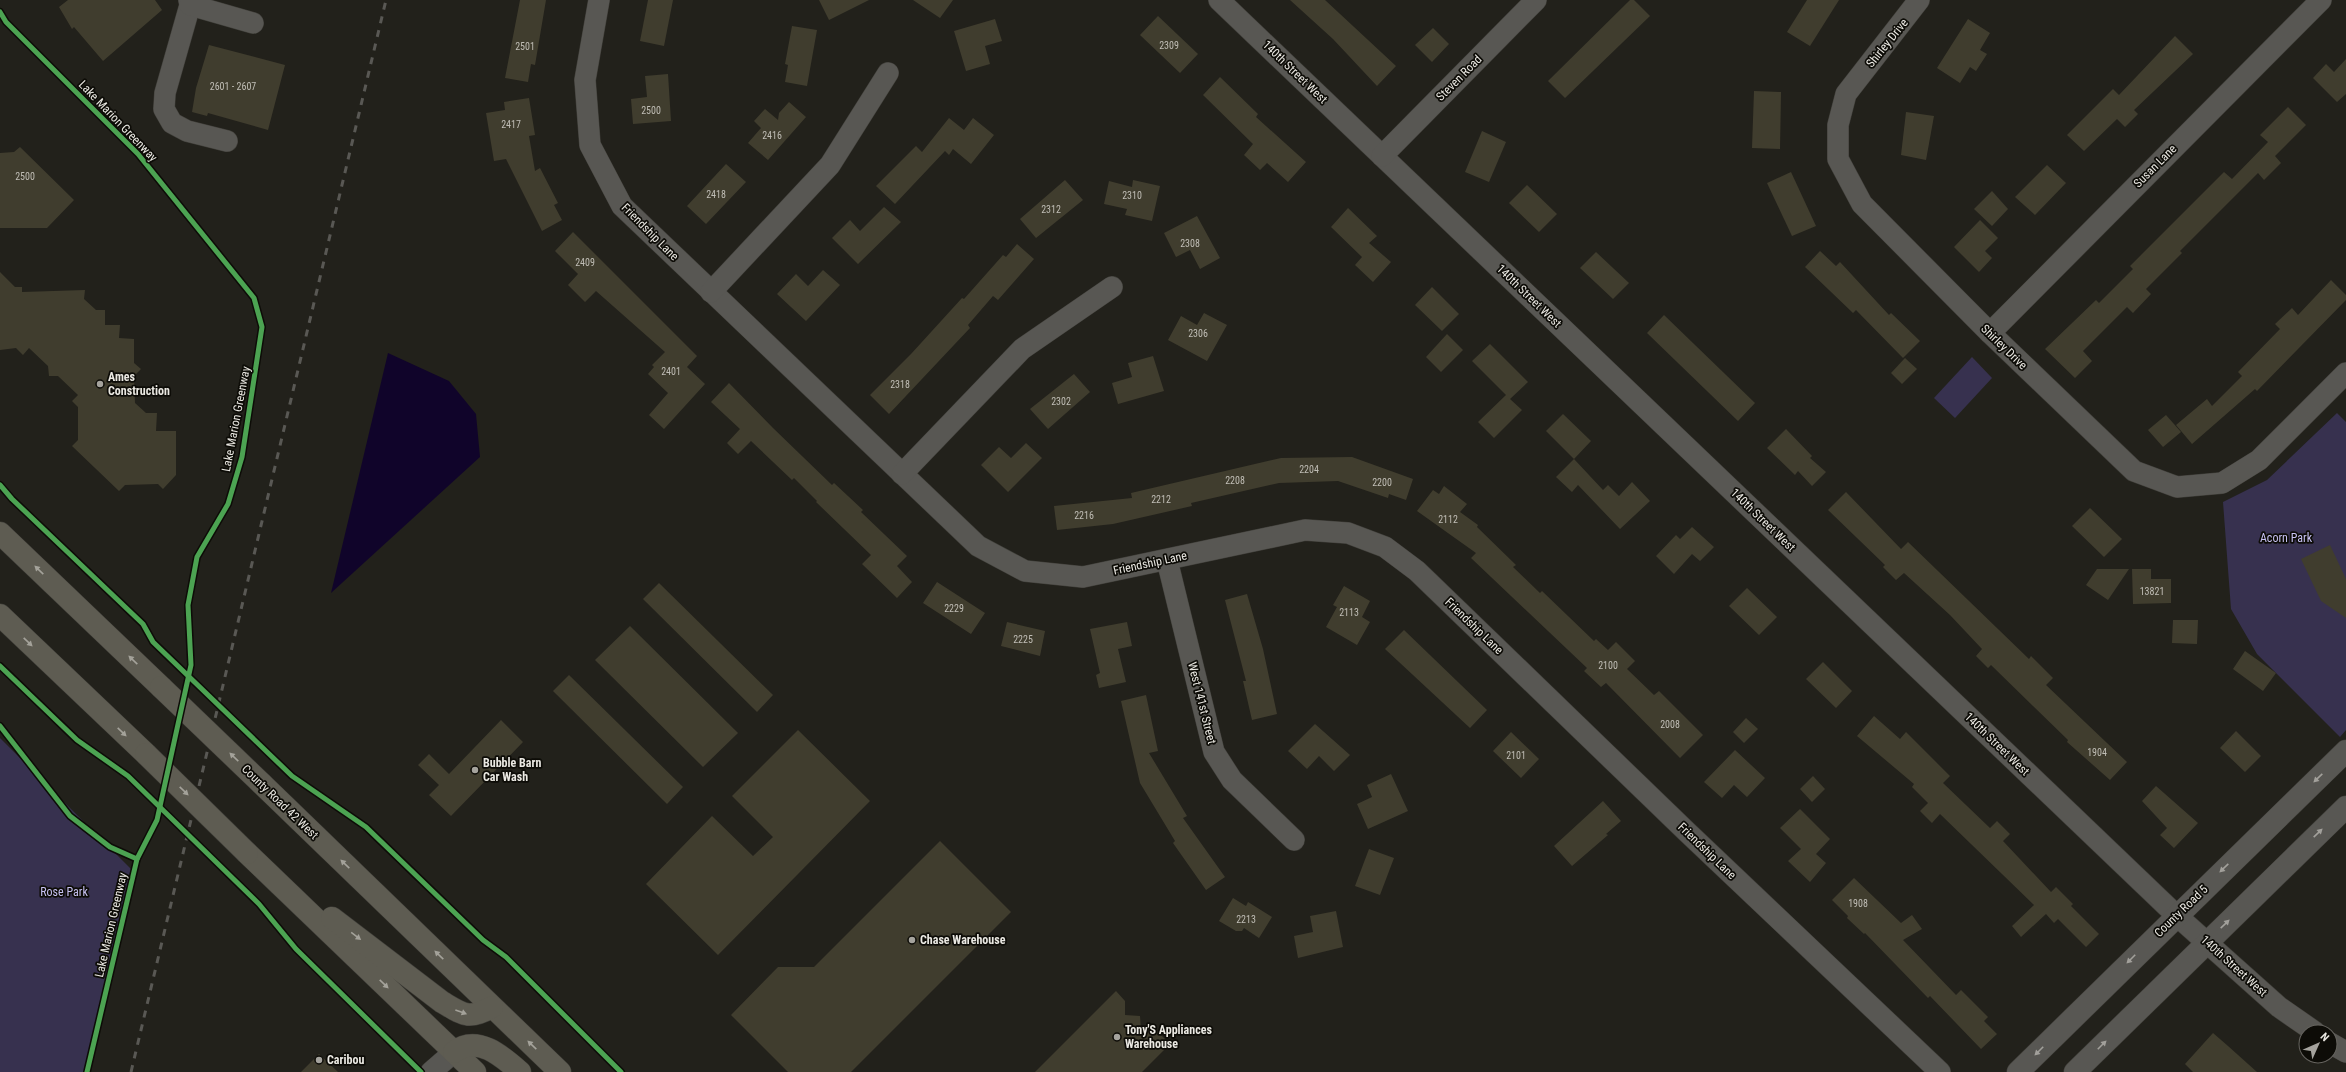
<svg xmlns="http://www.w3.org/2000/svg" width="2346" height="1072" viewBox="0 0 2346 1072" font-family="'Roboto Condensed',sans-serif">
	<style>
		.green { fill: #37314f }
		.water { fill: #10042a }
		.building { fill: #403d2e }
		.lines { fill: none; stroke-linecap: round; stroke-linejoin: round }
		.minor-casing { stroke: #403f3a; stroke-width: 22 }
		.secondary-casing { stroke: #403f3a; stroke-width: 23 }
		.trunk-casing { stroke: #403f3a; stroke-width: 23 }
		.minor { stroke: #585753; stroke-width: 21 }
		.secondary { stroke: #585753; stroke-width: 22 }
		.trunk { stroke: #5e5c52; stroke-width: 22 }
		.rail { stroke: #595854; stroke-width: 3; stroke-dasharray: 7 7; stroke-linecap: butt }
		.trunk-bridge-casing { stroke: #403f3a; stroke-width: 23; stroke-linecap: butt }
		.trunk-bridge { stroke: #5e5c52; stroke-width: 22 }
		.cycleway-casing { stroke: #0d0c07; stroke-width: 8 }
		.cycleway { stroke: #4ca352; stroke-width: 5 }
		.oneway { fill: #a4a29a }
		.oneway2 { fill: #a2a09b }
		.poi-dot { fill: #a5a39d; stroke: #0d0c07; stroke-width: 1.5 }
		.labels { text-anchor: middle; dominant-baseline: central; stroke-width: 3.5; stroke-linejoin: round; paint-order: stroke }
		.number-label { font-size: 10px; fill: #c0beb6 }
		.street-label { font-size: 12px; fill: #ebe9e3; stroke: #0d0c07 }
		.poi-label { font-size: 12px; font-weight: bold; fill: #ebe9e3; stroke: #0d0c07; text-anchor: start }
		.park-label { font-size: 12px; fill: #c7c1f2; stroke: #0d0c07 }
	</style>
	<rect width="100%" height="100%" fill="#22211b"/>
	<g class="green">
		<polygon points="1972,357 1992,378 1955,418 1934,398"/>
		<polygon points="2337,413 2346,422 2346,730 2340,737 2257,654 2231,609 2223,502 2267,480"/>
		<polygon points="0,738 132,870 112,972 85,1072 0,1072"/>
	</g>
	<polygon class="water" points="388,353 449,381 476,414 480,457 331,593"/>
	<g class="building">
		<polygon points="68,0 155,0 162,10 103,61 74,27 72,29 59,7"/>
		<polygon points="520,0 546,0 535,65 531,64 528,82 505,78"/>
		<polygon points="648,0 673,0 664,46 640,41"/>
		<polygon points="819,0 869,0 829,20"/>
		<polygon points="913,0 953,0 940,18"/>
		<polygon points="1290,0 1325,0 1396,66 1377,86 1333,39"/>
		<polygon points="1630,0 1634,0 1650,16 1565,98 1548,81"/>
		<polygon points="1807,0 1839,0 1810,46 1787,32"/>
		<polygon points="1158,16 1198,54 1180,73 1140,35"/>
		<polygon points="995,19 1002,41 985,46 990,64 966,71 954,31"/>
		<polygon points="1968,19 1990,33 1980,50 1987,54 1976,71 1970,67 1960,83 1937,68"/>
		<polygon points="792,26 817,30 807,86 785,82 788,65 785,64"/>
		<polygon points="1433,28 1449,44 1432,62 1415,45"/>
		<polygon points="2175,36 2193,54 2134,110 2138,114 2125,127 2117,119 2084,151 2067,135 2113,89 2119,95"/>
		<polygon points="209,45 285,65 268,130 208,113 207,116 192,112 196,88"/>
		<polygon points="2346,59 2346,94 2337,102 2313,78 2326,64 2334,72"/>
		<polygon points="668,74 671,121 633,124 631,99 647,97 645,76"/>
		<polygon points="1220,77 1258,114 1256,117 1306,162 1288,182 1267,163 1260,170 1244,155 1253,144 1203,95"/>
		<polygon points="1754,91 1781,92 1780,149 1752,148"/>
		<polygon points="529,98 535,135 529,136 535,171 540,168 558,203 554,205 562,220 542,231 506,159 494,161 486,113 505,110 504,102"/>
		<polygon points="789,102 806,117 768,160 748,143 761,128 754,121 765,109 778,120 779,113"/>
		<polygon points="2288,107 2306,125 2275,156 2281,163 2264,180 2258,173 2180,251 2182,253 2146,289 2151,294 2133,313 2127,307 2083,351 2092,361 2075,378 2045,349 2096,300 2099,303 2133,269 2130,266 2224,172 2232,179 2268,142 2260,135"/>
		<polygon points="1906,112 1934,116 1926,160 1901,155"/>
		<polygon points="949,118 964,130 973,118 994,135 971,164 953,149 949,155 945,151 895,204 876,186 916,146 922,152"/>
		<polygon points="1482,131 1506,142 1489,182 1465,172"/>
		<polygon points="20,147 74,200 47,228 0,228 0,153 14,152"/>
		<polygon points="726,164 746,182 706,224 687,206"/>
		<polygon points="2047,165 2066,183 2035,215 2015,197"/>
		<polygon points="1791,172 1816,226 1792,236 1767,183"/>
		<polygon points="1065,180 1083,200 1036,238 1020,219"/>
		<polygon points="1133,180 1160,186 1152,221 1125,215 1127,209 1104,204 1109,181 1132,187"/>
		<polygon points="1527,185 1557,214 1539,232 1509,203"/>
		<polygon points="1992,191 2008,209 1992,226 1974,209"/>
		<polygon points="884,207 901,222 858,264 832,238 850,220 860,231"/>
		<polygon points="1348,208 1377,236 1369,243 1391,262 1373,282 1355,265 1362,257 1331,227"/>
		<polygon points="1197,216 1220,258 1200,269 1190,250 1176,257 1164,233"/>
		<polygon points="1980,220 1998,238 1985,251 1992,258 1979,272 1954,247"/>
		<polygon points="573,232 697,356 687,367 705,384 664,429 649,415 668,393 648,374 654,367 652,365 665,352 596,291 585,302 568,285 578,274 555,251"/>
		<polygon points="1017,244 1034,259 998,300 993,296 968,325 970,328 889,414 870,395 911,354 962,298 964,299 1003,255 1006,257"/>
		<polygon points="1820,251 1836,266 1840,262 1889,315 1891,313 1920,341 1903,358 1856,310 1853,313 1805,267"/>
		<polygon points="1596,252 1629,283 1613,299 1580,268"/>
		<polygon points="823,270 840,285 806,321 777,294 796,274 808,286"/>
		<polygon points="0,272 15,287 22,287 22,292 85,290 84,299 96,310 105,310 105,325 120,325 119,338 134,339 134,363 141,369 134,376 135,403 146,413 157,413 156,431 176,431 176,475 163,489 158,484 125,485 119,491 72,446 78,440 78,407 72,401 78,395 58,376 49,376 48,366 29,348 23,355 16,348 0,350"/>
		<polygon points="2331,280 2346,295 2346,300 2257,391 2255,389 2192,444 2176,425 2207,399 2212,406 2242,376 2238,372 2280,329 2275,324 2292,308 2298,315"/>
		<polygon points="1432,287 1459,314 1442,331 1415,305"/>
		<polygon points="1204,313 1227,325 1207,361 1168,340 1181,316 1197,325"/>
		<polygon points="1664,315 1755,403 1738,421 1647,333"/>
		<polygon points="1447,334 1463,350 1441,372 1426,357"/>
		<polygon points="1490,344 1528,382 1510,399 1522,410 1494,438 1478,422 1506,395 1472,361"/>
		<polygon points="1153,356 1164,391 1118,404 1112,383 1132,377 1128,363"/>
		<polygon points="1905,358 1917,369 1902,384 1891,373"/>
		<polygon points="1074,374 1090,392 1048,429 1030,409"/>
		<polygon points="729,383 773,428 832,485 834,483 863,510 861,512 907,556 897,566 912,582 897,598 862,564 871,555 816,502 817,501 794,478 792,480 751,441 738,454 727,443 740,429 711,402"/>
		<polygon points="1563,414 1591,441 1574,459 1546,431"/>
		<polygon points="2166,415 2181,432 2163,447 2148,430"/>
		<polygon points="1786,429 1812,456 1810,458 1826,472 1812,486 1798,471 1795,475 1767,448"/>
		<polygon points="1026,443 1042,458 1008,492 981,465 999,447 1011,458"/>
		<polygon points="1352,457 1413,479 1406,500 1389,494 1388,498 1338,481 1279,483 1191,503 1192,506 1113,524 1057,530 1054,506 1132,498 1131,493 1281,458"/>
		<polygon points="1574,459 1603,490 1608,485 1619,496 1632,482 1650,501 1620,529 1578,485 1572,492 1556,477"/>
		<polygon points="1444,486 1467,504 1460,512 1478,525 1477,527 1516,565 1513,567 1540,593 1542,591 1594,641 1596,639 1608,650 1616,642 1635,661 1627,669 1654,695 1659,691 1703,735 1680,758 1606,683 1601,687 1584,671 1587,668 1471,558 1476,553 1417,511 1433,490 1439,494"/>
		<polygon points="1846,492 1901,549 1908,542 2029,659 2031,656 2053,678 2046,685 2127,762 2110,780 2067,742 2068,740 1991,665 1988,668 1976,656 1982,649 1950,615 1904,573 1896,580 1883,567 1885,565 1828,510"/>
		<polygon points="2090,508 2122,539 2104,557 2072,526"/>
		<polygon points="1692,527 1714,547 1700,561 1692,554 1674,574 1656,556 1676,535 1680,539"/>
		<polygon points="2330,545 2346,579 2346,618 2321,601 2301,559"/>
		<polygon points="2097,569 2129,569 2108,600 2086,585"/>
		<polygon points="2132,569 2151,569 2151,579 2171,579 2171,603 2133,604"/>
		<polygon points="937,582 985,613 971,634 923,603"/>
		<polygon points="659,583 773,695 757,712 643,599"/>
		<polygon points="1344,586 1370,601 1362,617 1370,622 1357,645 1326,627 1337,607 1333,605"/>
		<polygon points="1747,588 1777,617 1759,635 1729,606"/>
		<polygon points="1247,594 1263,649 1277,714 1252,720 1243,681 1246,681 1225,600"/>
		<polygon points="2173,620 2198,620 2197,644 2172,643"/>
		<polygon points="1007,622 1045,631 1040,656 1001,646"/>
		<polygon points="1127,622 1132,646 1118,649 1126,682 1099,688 1096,675 1100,673 1090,629"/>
		<polygon points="630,626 738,733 703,767 595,660"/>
		<polygon points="1404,630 1487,710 1470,728 1385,649"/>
		<polygon points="2245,651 2276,673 2263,691 2233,669"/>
		<polygon points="1823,662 1852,691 1836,708 1806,679"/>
		<polygon points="569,675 683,787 667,804 553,691"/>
		<polygon points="1146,695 1158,751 1149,753 1187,816 1183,818 1225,877 1206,890 1173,843 1175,841 1140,783 1121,701"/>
		<polygon points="1874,716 1900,739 1906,732 1950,776 1943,783 1990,828 1997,821 2010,834 2003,841 2051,892 2056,887 2073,904 2071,906 2099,934 2086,947 2058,919 2054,923 2046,914 2021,937 2012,926 2034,905 1940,814 1932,823 1920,811 1928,803 1912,787 1914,784 1857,736"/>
		<polygon points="1746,718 1758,729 1744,743 1733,732"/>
		<polygon points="501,720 523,742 451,816 429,795 439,785 418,765 429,754 449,774"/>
		<polygon points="1315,724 1350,755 1334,771 1319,756 1307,769 1288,751"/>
		<polygon points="798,730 870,801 718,955 646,884 712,816 753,856 773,837 732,796"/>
		<polygon points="2236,731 2261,756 2245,772 2220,748"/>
		<polygon points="1511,732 1539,759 1521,778 1493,751"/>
		<polygon points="1735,750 1765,778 1747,797 1734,785 1722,798 1704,782"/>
		<polygon points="1391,774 1408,811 1368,829 1357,804 1372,797 1367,785"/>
		<polygon points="1813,776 1825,789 1812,802 1800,789"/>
		<polygon points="2156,786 2198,823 2174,848 2160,835 2167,828 2142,801"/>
		<polygon points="1603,801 1621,821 1606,834 1608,835 1572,866 1554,846"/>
		<polygon points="1800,809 1830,839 1816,854 1826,863 1810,882 1788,861 1801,849 1780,828"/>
		<polygon points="940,841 1011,912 851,1072 788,1072 731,1015 778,967 814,967"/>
		<polygon points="1369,849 1394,858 1380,895 1355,886"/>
		<polygon points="1854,878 1901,923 1912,915 1922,929 1903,940 1956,995 1961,990 1988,1017 1984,1021 1997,1034 1981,1049 1930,996 1928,998 1865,933 1864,934 1847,918 1848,916 1832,900"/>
		<polygon points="1233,898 1246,906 1248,902 1272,917 1259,938 1244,928 1242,931 1236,931 1219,921"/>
		<polygon points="1336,911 1343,947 1298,958 1294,936 1313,932 1310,916"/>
		<polygon points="1116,991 1125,1001 1125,1015 1140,1016 1141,1030 1156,1030 1170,1044 1142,1072 1035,1072"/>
		<polygon points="2213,1033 2228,1046 2257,1072 2193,1072 2185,1064"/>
		<polygon points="319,1054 338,1072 301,1072"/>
	</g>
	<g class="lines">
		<defs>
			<g id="minor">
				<polyline points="189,0 190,5 165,93 164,109 172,123 187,131 227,141"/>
				<polyline points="599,0 585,80 590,145 622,206 978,546 1025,571 1083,577 1305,530 1348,533 1385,547 1417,571 1686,831 1940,1072"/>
				<polyline points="1219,0 2176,915 2279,1007 2315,1032"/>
				<polyline points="1919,0 1846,94 1838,125 1838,159 1862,204 1990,333 2134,471 2177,487 2222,483 2259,460 2346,373"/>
				<polyline points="190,5 253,23"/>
				<polyline points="1382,156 1536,0"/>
				<polyline points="711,292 830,165 888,73"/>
				<polyline points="1990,333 2321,0"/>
				<polyline points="902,474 1022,349 1112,287"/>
				<polyline points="1167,560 1214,752 1232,780 1294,840"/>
				<polyline points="2330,1043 2346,1052"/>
				<polyline points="431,1072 454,1052"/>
			</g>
			<g id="secondary">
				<polyline points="2018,1072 2346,751"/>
				<polyline points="2075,1072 2346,807"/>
			</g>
			<g id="trunk">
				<polyline points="0,533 161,687"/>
				<polyline points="0,615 146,754"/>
				<polyline points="262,784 560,1072"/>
				<polyline points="247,853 475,1072"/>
				<path d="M332 918 442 1002C464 1015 469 1020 492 1007"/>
				<path d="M454 1052C477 1034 502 1056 520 1072"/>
			</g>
		</defs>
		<use href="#minor" class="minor-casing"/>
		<use href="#secondary" class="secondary-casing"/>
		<use href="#trunk" class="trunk-casing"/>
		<use href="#minor" class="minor"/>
		<use href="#secondary" class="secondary"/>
		<use href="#trunk" class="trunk"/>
		<polyline class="rail" points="131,1072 386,0"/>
		<defs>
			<g id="trunk-bridge">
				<polyline points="161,687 262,784"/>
				<polyline points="146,754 247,853"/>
			</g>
		</defs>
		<use href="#trunk-bridge" class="trunk-bridge-casing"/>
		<use href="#trunk-bridge" class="trunk-bridge"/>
		<defs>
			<g id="cycleway">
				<polyline points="0,12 6,22 138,154 254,298 262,327 242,457 228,504 197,557 188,605 191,665 157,820 137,859 87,1072"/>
				<polyline points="0,485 12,499 143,624 153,642 292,776 366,827 483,940 506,957 621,1072"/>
				<polyline points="0,666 77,740 128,776 259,904 296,949 421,1072"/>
				<polyline points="0,726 70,816 110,847 137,859"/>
			</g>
		</defs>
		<use href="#cycleway" class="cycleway-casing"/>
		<use href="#cycleway" class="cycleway"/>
	</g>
	<defs><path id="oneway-solid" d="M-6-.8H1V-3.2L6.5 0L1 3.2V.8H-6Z"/></defs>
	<g class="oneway">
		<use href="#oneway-solid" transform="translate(39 570) rotate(-136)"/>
		<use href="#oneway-solid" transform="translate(28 642) rotate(44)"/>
		<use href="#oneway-solid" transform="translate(133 660) rotate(-136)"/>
		<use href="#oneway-solid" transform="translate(122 732) rotate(44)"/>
		<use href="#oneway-solid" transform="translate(234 757) rotate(-136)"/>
		<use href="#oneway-solid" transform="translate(184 791) rotate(44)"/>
		<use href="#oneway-solid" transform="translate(345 864) rotate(-136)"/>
		<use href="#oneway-solid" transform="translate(356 936) rotate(37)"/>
		<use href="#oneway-solid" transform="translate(439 955) rotate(-136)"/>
		<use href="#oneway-solid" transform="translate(384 984) rotate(44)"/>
		<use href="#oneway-solid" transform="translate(461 1012) rotate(20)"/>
		<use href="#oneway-solid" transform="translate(532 1045) rotate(-136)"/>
	</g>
	<g class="oneway2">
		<use href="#oneway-solid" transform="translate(2318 778) rotate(136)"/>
		<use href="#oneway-solid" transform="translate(2318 833) rotate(-44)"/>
		<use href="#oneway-solid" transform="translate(2224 868) rotate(136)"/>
		<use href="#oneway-solid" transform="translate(2225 924) rotate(-44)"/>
		<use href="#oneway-solid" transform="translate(2131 959) rotate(135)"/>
		<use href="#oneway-solid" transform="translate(2102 1045) rotate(-45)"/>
		<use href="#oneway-solid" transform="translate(2039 1051) rotate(135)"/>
	</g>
	<g class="poi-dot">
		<circle cx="100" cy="384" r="4"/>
		<circle cx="475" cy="770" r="4"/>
		<circle cx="912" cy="940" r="4"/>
		<circle cx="1117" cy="1037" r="4"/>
		<circle cx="319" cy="1060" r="4"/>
	</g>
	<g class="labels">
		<g class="number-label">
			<text x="1169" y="45">2309</text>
			<text x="525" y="46">2501</text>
			<text x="233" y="86">2601 - 2607</text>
			<text x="651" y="110">2500</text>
			<text x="511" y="124">2417</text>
			<text x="772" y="135">2416</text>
			<text x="25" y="176">2500</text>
			<text x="716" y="194">2418</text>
			<text x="1132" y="195">2310</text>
			<text x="1051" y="209">2312</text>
			<text x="1190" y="243">2308</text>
			<text x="585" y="262">2409</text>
			<text x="1198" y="333">2306</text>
			<text x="671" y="371">2401</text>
			<text x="900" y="384">2318</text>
			<text x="1061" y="401">2302</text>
			<text x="1309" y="469">2204</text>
			<text x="1235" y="480">2208</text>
			<text x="1382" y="482">2200</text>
			<text x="1161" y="499">2212</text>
			<text x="1084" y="515">2216</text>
			<text x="1448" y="519">2112</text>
			<text x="2152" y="591">13821</text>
			<text x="954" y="608">2229</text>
			<text x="1349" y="612">2113</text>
			<text x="1023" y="639">2225</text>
			<text x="1608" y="665">2100</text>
			<text x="1670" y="724">2008</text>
			<text x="2097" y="752">1904</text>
			<text x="1516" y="755">2101</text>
			<text x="1858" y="903">1908</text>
			<text x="1246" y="919">2213</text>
		</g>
		<g class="street-label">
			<text transform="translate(1887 43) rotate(-51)">Shirley Drive</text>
			<text transform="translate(1295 72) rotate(44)">140th Street West</text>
			<text transform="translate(1459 78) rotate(-45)">Steven Road</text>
			<text transform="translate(118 121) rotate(46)">Lake Marion Greenway</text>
			<text transform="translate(2155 166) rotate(-45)">Susan Lane</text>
			<text transform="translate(650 232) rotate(45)">Friendship Lane</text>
			<text transform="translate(1529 296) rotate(44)">140th Street West</text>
			<text transform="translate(2004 347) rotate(44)">Shirley Drive</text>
			<text transform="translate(236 419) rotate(-79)">Lake Marion Greenway</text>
			<text transform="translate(1763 520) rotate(44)">140th Street West</text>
			<text transform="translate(1150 563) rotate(-12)">Friendship Lane</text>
			<text transform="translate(1474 626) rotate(44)">Friendship Lane</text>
			<text transform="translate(1202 703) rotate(76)">West 141st Street</text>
			<text transform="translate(1997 744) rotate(44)">140th Street West</text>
			<text transform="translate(280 802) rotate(44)">County Road 42 West</text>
			<text transform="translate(1707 851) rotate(44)">Friendship Lane</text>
			<text transform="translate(2181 911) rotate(-44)">County Road 5</text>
			<text transform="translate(111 925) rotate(-77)">Lake Marion Greenway</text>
			<text transform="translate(2234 966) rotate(42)">140th Street West</text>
		</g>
		<g class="poi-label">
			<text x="108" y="377">Ames<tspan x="108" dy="14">Construction</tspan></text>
			<text x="483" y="763">Bubble Barn<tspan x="483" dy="14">Car Wash</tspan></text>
			<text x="920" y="940">Chase Warehouse</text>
			<text x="1125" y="1030">Tony'S Appliances<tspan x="1125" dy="14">Warehouse</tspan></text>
			<text x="327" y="1060">Caribou</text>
		</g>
		<g class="park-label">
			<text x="2286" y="538">Acorn Park</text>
			<text x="64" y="892">Rose Park</text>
		</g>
	</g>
	<g transform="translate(2318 1044) rotate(45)"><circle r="19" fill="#0d0c07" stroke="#66645f"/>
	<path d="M0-3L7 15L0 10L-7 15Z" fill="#a5a39d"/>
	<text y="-6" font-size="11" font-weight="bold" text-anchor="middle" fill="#ebe9e3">N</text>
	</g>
</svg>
